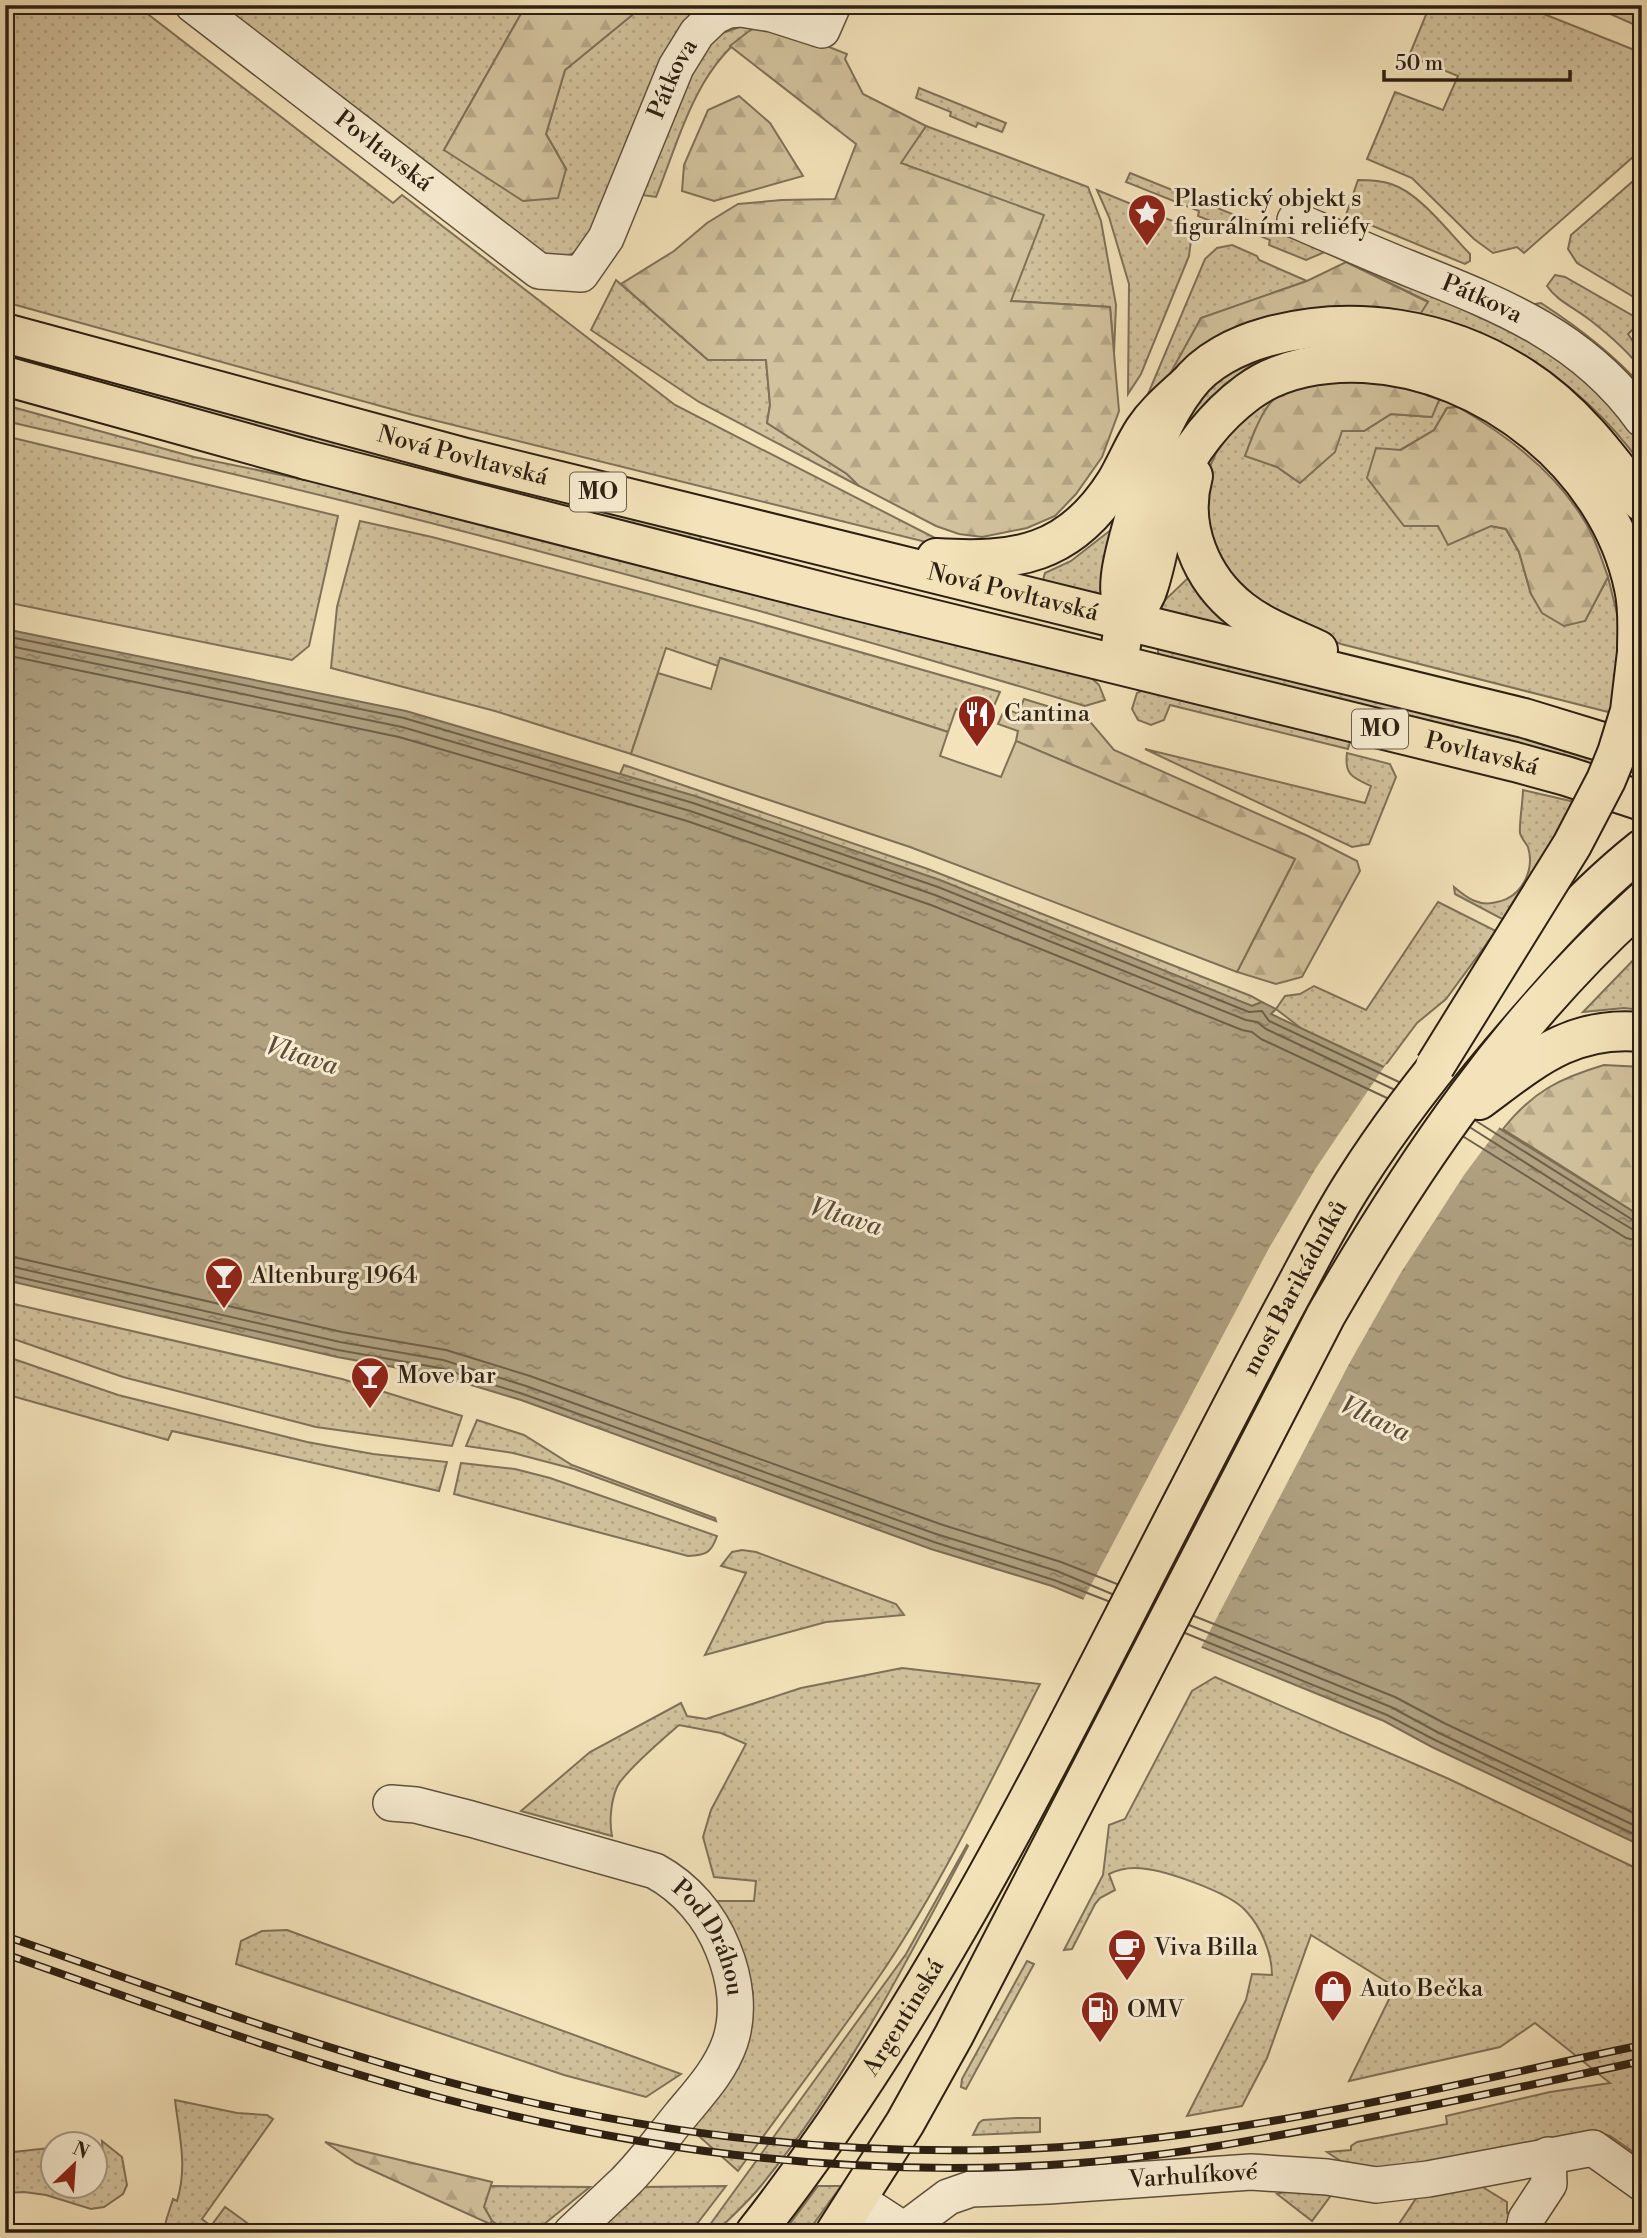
<svg xmlns="http://www.w3.org/2000/svg" width="1647" height="2238" viewBox="0 0 1647 2238" font-family="'Libre Bodoni',serif">
	<style>
		.grass { fill: url(#grass-dots); stroke: #807158; stroke-width: 2 }
		.forest { fill: url(#forest-firs); stroke: #807158; stroke-width: 2 }
		.garden { fill: #d2c29d; stroke: #807158; stroke-width: 2 }
		.water { fill: url(#water-ripples); stroke: #7c6d55; stroke-width: 2 }
		.pier { fill: #f4e3ba }
		.lines { fill: none; stroke-linecap: round; stroke-linejoin: round }
		.shore { stroke: #6e604a; stroke-width: 2 }
		.minor-casing { stroke: #5f513c; stroke-width: 38 }
		.major-casing { stroke: #2d2012; stroke-width: 42 }
		.highway-casing { stroke: #2d2012; stroke-width: 42 }
		.minor { stroke: #f8edd2; stroke-width: 35 }
		.major { stroke: #f4e3ba; stroke-width: 38 }
		.highway { stroke: #f4e3ba; stroke-width: 38 }
		.rail-casing { stroke: #2d2012; stroke-width: 8 }
		.rail { stroke: #f8edd2; stroke-width: 5; stroke-dasharray: 16; stroke-linecap: butt }
		.major-bridge-casing { stroke: #2d2012; stroke-width: 42; stroke-linecap: butt }
		.major-bridge { stroke: #f4e3ba; stroke-width: 38 }
		.labels { text-anchor: middle; dominant-baseline: central; stroke-width: 6; stroke-linejoin: round; paint-order: stroke }
		.shield { fill: #f8edd2; stroke: #6a5e4c; stroke-width: 2 }
		.shield-label { font-size: 23px; font-weight: bold; fill: #2d2012 }
		.street-label { font-size: 24px; fill: #2d2012; stroke: #f8edd2 }
		.poi-label { font-size: 24px; fill: #2d2012; stroke: #f8edd2; text-anchor: start }
		.water-label { font-size: 26px; font-style: italic; fill: #5b4d39; stroke: #f8edd2 }
	</style>
	<defs>
		<pattern id="grass-dots" width="8" height="8" patternUnits="userSpaceOnUse" patternTransform="scale(1.75)"><rect width="8" height="8" fill="#d2c29d"/><path d="M2 2h.1M6 6h.1" fill="none" stroke="#b5a686" stroke-width="1.8" stroke-linecap="round"/></pattern>
		<pattern id="forest-firs" width="22" height="20" patternUnits="userSpaceOnUse" patternTransform="scale(1.75)"><rect width="22" height="20" fill="#d2c29d"/><path d="M5 1l3.5 6h-7zM16 11l3.5 6h-7z" fill="#b5a686"/></pattern>
		<pattern id="water-ripples" width="26" height="14" patternUnits="userSpaceOnUse" patternTransform="scale(1.75)"><rect width="26" height="14" fill="#b0a181"/><path d="M2 4q2-2 4 0t4 0M15 11q2-2 4 0t4 0" fill="none" stroke="#908368"/></pattern>
	</defs>
	<rect width="100%" height="100%" fill="#f4e3ba"/>
	<filter id="stains"><feTurbulence type="fractalNoise" baseFrequency=".00286" numOctaves="4"/><feColorMatrix values="0 0 0 0 .2 0 0 0 0 .09 0 0 0 0 .02 0 0 0 .5 -.17"/></filter>
	<radialGradient id="worn" r=".72"><stop offset=".6" stop-color="#630" stop-opacity="0"/><stop offset="1" stop-color="#630" stop-opacity=".3"/></radialGradient>
	<g class="grass">
		<polygon points="5,5 136,5 393,203 402,195 675,405 937,539 938,545 413,415 5,302"/>
		<path d="M215 5H526L444 150 566 169 546 134 565 70 637 11 649 5H704L597 228C582 248 577 258 549 257Z"/>
		<polygon points="1430,5 1521,5 1642,53 1642,149 1524,253 1517,247 1493,253 1474,239 1412,178 1367,159 1395,92 1443,110 1458,76 1409,56"/>
		<path d="M748 24H763C699 56 681 135 656 197L642 195 695 63 717 35Z"/>
		<polygon points="919,88 1006,123 1002,132 978,123 976,127 950,116 951,112 916,98"/>
		<polygon points="926,126 1088,187 1101,221 1116,305 1114,353 1110,307 1011,301 900,163"/>
		<polygon points="1130,173 1287,236 1289,233 1328,249 1325,252 1306,260 1269,245 1270,240 1226,222 1223,226 1198,216 1199,211 1126,182"/>
		<polygon points="1640,175 1642,175 1642,302 1577,263 1568,249 1571,235"/>
		<path d="M1358 180C1369 180 1380 180 1391 184 1420 193 1449 233 1470 254V261L1465 264 1346 215Z"/>
		<polygon points="1097,190 1180,224 1191,240 1189,256 1141,374 1128,394 1129,284 1109,217"/>
		<polygon points="1232,245 1257,256 1259,260 1307,281 1201,318 1159,394 1132,432 1205,259 1217,248"/>
		<path d="M1347 257 1487 315 1571 363 1631 426 1642 441V465C1608 418 1566 379 1515 351 1489 337 1448 327 1419 316L1427 301 1346 262Z"/>
		<path d="M1555 275 1565 277 1642 321 1628 334 1642 355V370C1628 351 1608 334 1590 320 1575 308 1557 301 1547 286Z"/>
		<polygon points="616,280 708,360 766,360 770,405 767,423 847,474 859,486 699,402 591,330"/>
		<path d="M1541 303C1578 327 1612 353 1642 386V394L1540 311 1535 304Z"/>
		<polygon points="1320,341 1251,366 1225,384 1207,401 1191,419 1181,435 1167,442 1211,384 1249,359"/>
		<polygon points="5,349 702,533 699,544 569,512 5,359"/>
		<polygon points="1440,398 1458,407 1447,408 1434,430 1400,450 1491,526 1506,529 1519,552 1531,594 1585,621 1608,577 1619,622 1621,653 1612,713 1341,644 1303,630 1236,590 1204,528 1207,473 1216,453 1232,431 1257,409 1273,399 1255,430 1245,456 1277,467 1300,483 1342,431 1364,431 1391,414 1431,417"/>
		<path d="M5 405 194 457 349 489 1088 675 1099 685 1105 700 1085 706C729 598 368 502 5 421Z"/>
		<polygon points="5,436 338,516 309,646 292,660 5,602"/>
		<polygon points="360,521 432,537 751,621 1000,692 988,720 956,709 948,732 721,658 718,666 666,648 631,754 495,711 331,668 337,607"/>
		<polygon points="1112,529 1102,597 1044,583 1043,580 1045,573 1071,561"/>
		<polygon points="1188,578 1192,579 1233,627 1227,629 1163,611 1161,608 1164,601"/>
		<polygon points="1158,646 1598,753 1593,769 1167,660 1158,653"/>
		<polygon points="1148,688 1323,732 1350,742 1348,749 1170,705 1164,720 1151,725 1138,720 1132,709 1137,693"/>
		<path d="M1145 749 1365 803 1371 786C1353 778 1344 775 1347 753L1390 764 1396 777 1369 844 1352 847Z"/>
		<polygon points="624,765 928,869 1251,996 1262,1002 1252,1006 620,774"/>
		<path d="M1523 790 1579 803 1504 920 1455 894 1454 887C1467 898 1479 907 1497 902 1522 897 1535 870 1528 847 1526 843 1521 838 1520 833 1519 824 1523 801 1523 790Z"/>
		<polygon points="1438,902 1496,931 1446,999 1417,1023 1384,1067 1302,1029 1276,1009 1285,996 1300,994 1314,986 1366,1010"/>
		<polygon points="1642,951 1642,1010 1624,1008 1583,1012"/>
		<polygon points="5,1302 342,1379 462,1416 452,1446 316,1427 123,1377 5,1336"/>
		<polygon points="5,1356 118,1395 307,1442 373,1454 447,1462 439,1491 172,1431 168,1440 5,1394"/>
		<polygon points="477,1420 524,1435 572,1465 715,1518 716,1521 574,1469 513,1453 466,1446"/>
		<path d="M461 1463 515 1469 550 1478 717 1536C711 1554 705 1555 688 1556L454 1494Z"/>
		<polygon points="742,1550 756,1552 896,1604 904,1615 826,1622 705,1655 746,1573 721,1566 732,1552"/>
		<path d="M902 1668 1040 1684C991 1780 945 1878 885 1968 838 2037 787 2103 738 2171L691 2129 752 2019 753 1993 737 1938 716 1901H754L756 1881 714 1877 703 1837 711 1810 746 1744 721 1733 679 1725C664 1738 625 1771 617 1787 611 1801 609 1821 612 1836L521 1811 590 1752 681 1703 687 1716 706 1719 801 1688Z"/>
		<path d="M1215 1677 1449 1779 1642 1871V2158L1610 2136 1594 2131 1407 2171 1348 2166 1327 2152 1351 2150V2146L1357 2142 1447 2124 1446 2116 1550 2092 1610 2083 1535 2023 1500 2047 1349 2081 1395 1987 1311 1935 1267 2058 1242 2106 1187 2116 1246 2000 1252 1974 1272 1975C1272 1953 1261 1927 1246 1911 1229 1892 1161 1868 1135 1868 1126 1868 1117 1870 1109 1874L1115 1890 1100 1898 1095 1904 1072 1949 1064 1950 1103 1875 1109 1825 1125 1819 1192 1691Z"/>
		<path d="M967 1845 968 1846C906 1963 844 2084 760 2187 747 2203 730 2218 715 2233H704L906 1954Z"/>
		<polygon points="287,1930 681,2074 646,2097 564,2075 236,1964 241,1941 262,1931"/>
		<polygon points="1027,1961 1034,1964 966,2089 961,2087 962,2079"/>
		<path d="M175 2100 237 2113 267 2115 273 2119 202 2219 211 2226 225 2207 261 2233H165L166 2221 173 2199 177 2201C188 2166 179 2135 175 2100Z"/>
		<polygon points="1016,2118 1040,2118 1040,2132 973,2135 979,2123 983,2120"/>
		<polygon points="102,2141 122,2157 127,2185 123,2194 104,2207 91,2209 46,2195 24,2192 5,2193 5,2153 49,2148 52,2164 52,2186 94,2186 95,2159 103,2157"/>
		<polygon points="1476,2183 1507,2202 1507,2213 1543,2233 1393,2233 1419,2194"/>
		<polygon points="491,2186 590,2187 533,2233 510,2233 492,2221 484,2207 486,2194"/>
		<polygon points="726,2186 690,2233 596,2233 640,2187"/>
		<polygon points="818,2186 841,2186 807,2233 783,2233"/>
		<polygon points="1335,2190 1312,2221 1277,2194 1288,2191"/>
	</g>
	<g class="forest">
		<polygon points="526,5 649,5 637,11 565,70 546,134 566,169 558,198 523,201 444,150"/>
		<polygon points="763,24 786,30 847,54 845,59 863,94 926,126 901,163 1044,215 1011,301 1110,307 1119,411 1102,457 1076,494 1055,516 1027,528 982,537 959,534 936,526 859,486 847,474 767,423 770,405 766,360 708,360 621,284 674,251 707,223 738,204 782,200 835,199 856,144 730,46 749,31"/>
		<polygon points="739,96 770,123 803,176 714,201 682,191 684,165 708,110"/>
		<polygon points="1346,262 1428,302 1419,316 1380,310 1159,394 1201,318 1307,281"/>
		<path d="M1363 381 1397 386 1440 398 1432 417 1391 414 1364 431H1342L1335 452 1300 483 1277 467 1245 456C1252 438 1259 416 1272 401 1288 383 1340 382 1363 381Z"/>
		<path d="M1458 407C1505 434 1553 470 1582 517 1594 535 1601 557 1608 577L1585 621 1564 626 1542 613 1531 594 1519 552 1506 529 1491 526 1448 545 1438 526H1404L1367 478 1376 448 1401 450 1434 430 1447 408Z"/>
		<polygon points="1024,699 1087,718 1114,750 1308,836 1357,861 1360,871 1302,977 1276,984 1237,972 1295,859 1016,741 1018,731 998,724 1005,708 1018,714"/>
		<path d="M1604 1065 1642 1067V1217L1503 1129C1532 1092 1560 1078 1604 1065Z"/>
		<polygon points="325,2142 492,2182 484,2207 492,2221 490,2224 356,2163"/>
	</g>
	<g class="garden">
		<polygon points="1590,5 1642,5 1642,28"/>
		<polygon points="720,658 948,732 940,756 1001,777 1016,741 1295,859 1237,972 910,847 631,754 658,673 711,689"/>
	</g>
	<polygon class="water" points="5,629 406,711 695,796 940,880 1252,1006 1262,1002 1276,1009 1271,1014 1455,1101 1642,1217 1642,1846 1432,1747 1384,1721 1052,1586 931,1549 521,1400 438,1375 337,1357 5,1280"/>
	<polygon class="pier" points="1386,1064 1456,1097 1502,1124 1464,1175 1400,1274 1349,1364 1200,1650 1082,1602 1268,1250 1316,1168"/>
	<g class="lines">
		<g class="shore">
			<polyline points="5,636 404,718 693,803 938,887 1249,1012 1262,1011 1269,1021 1399,1082"/>
			<polyline points="5,645 402,727 690,811 935,895 1246,1020 1257,1022 1266,1029 1393,1089"/>
			<polyline points="5,655 399,737 687,821 931,905 1242,1030 1252,1032 1261,1039 1387,1098"/>
			<polyline points="1476,1121 1636,1222 1642,1222"/>
			<polyline points="1471,1128 1595,1207 1632,1229 1642,1231"/>
			<polyline points="1464,1137 1626,1238 1642,1242"/>
			<polyline points="5,1255 342,1332 446,1350 530,1376 940,1524 1061,1562 1117,1584"/>
			<polyline points="5,1265 340,1342 443,1360 526,1386 936,1534 1057,1571 1112,1594"/>
			<polyline points="5,1274 338,1350 440,1368 523,1394 934,1542 1054,1580 1108,1601"/>
			<polyline points="1194,1616 1395,1697 1444,1723 1642,1817"/>
			<polyline points="1189,1625 1391,1707 1439,1733 1642,1829"/>
			<polyline points="1185,1633 1387,1715 1435,1740 1642,1838"/>
		</g>
		<defs>
			<g id="minor">
				<path id="s1" d="M193 5 539 271 581 274 606 238 676 67 697 33 715 16 728 10 741 9 772 14 822 30 833 5"/>
				<path id="s2" d="M1295 220C1333 236 1370 253 1408 268 1498 304 1583 336 1642 419"/>
				<path id="s3" d="M391 1803 416 1805 471 1819 655 1871C686 1888 710 1916 723 1949 735 1978 740 2012 730 2042 720 2071 699 2093 680 2116 662 2138 645 2162 625 2182 607 2199 589 2216 571 2233"/>
				<path id="s4" d="M858 2200 904 2230 948 2197 971 2189 1048 2186 1251 2172 1327 2177 1376 2185 1428 2179 1593 2148 1642 2183"/>
				<polyline points="1523,2233 1526,2219 1549,2184 1548,2155"/>
			</g>
			<g id="major">
				<path id="s5" d="M307 460 842 597 1515 762 1566 776 1642 801"/>
				<path d="M1193 476C1179 526 1201 579 1241 610 1264 628 1292 638 1318 650"/>
				<path d="M1127 621C1110 586 1129 543 1137 507 1146 464 1160 421 1187 386 1205 361 1238 345 1267 337 1353 313 1446 328 1522 377 1572 409 1606 454 1642 502"/>
				<polyline points="1127,621 1524,718 1642,754"/>
				<path d="M1120 651C1122 642 1122 628 1127 620 1135 607 1144 604 1149 585 1159 553 1163 519 1174 487 1187 451 1217 415 1248 392 1280 368 1325 361 1364 363 1486 369 1609 466 1634 588 1639 609 1637 630 1637 652"/>
				<path d="M1479 1100C1532 1061 1571 1025 1642 1032"/>
				<path id="s6" d="M755 2233C933 2007 1058 1742 1190 1488 1223 1424 1256 1360 1290 1297 1311 1258 1331 1218 1355 1181 1400 1110 1452 1046 1507 984 1548 936 1593 888 1642 849"/>
				<path d="M835 2233 905 2123 954 2035 1326 1315C1414 1163 1511 1020 1642 902"/>
			</g>
			<g id="highway">
				<path id="s7" d="M5 333 466 458 1127 621"/>
				<polyline points="5,376 307,460"/>
				<path d="M936 558C1016 563 1070 555 1116 482 1126 465 1133 447 1144 430 1156 412 1172 399 1188 384"/>
			</g>
		</defs>
		<use href="#minor" class="minor-casing"/>
		<use href="#major" class="major-casing"/>
		<use href="#highway" class="highway-casing"/>
		<use href="#minor" class="minor"/>
		<use href="#major" class="major"/>
		<use href="#highway" class="highway"/>
		<defs>
			<g id="rail">
				<path d="M5 1936C148 1985 291 2039 437 2079 640 2134 852 2160 1062 2147 1256 2134 1452 2085 1642 2045"/>
				<path d="M5 1954C151 2005 296 2060 445 2099 652 2153 865 2180 1079 2163 1171 2156 1262 2139 1353 2121 1450 2102 1546 2082 1642 2061"/>
			</g>
		</defs>
		<use href="#rail" class="rail-casing"/>
		<use href="#rail" class="rail"/>
		<defs>
			<polyline id="major-bridge" points="1435,1066 1572,845 1606,780 1617,753 1630,711 1637,652"/>
		</defs>
		<use href="#major-bridge" class="major-bridge-casing"/>
		<use href="#major-bridge" class="major-bridge"/>
	</g>
	<defs>
		<symbol id="sight-pin" viewBox="-11 -11 22 30"><path d="M0 17L-7.5 6A9.5 9.5 0 1 1 7.5 6Z" fill="#8f2418" stroke="#f8edd2"/><path d="M0-6L1.8-2.2L6-1.7L2.9 1.2L3.7 5.4L0 3.3L-3.7 5.4L-2.9 1.2L-6-1.7L-1.8-2.2Z" fill="#fff"/></symbol>
		<symbol id="restaurant-pin" viewBox="-11 -11 22 30"><path d="M0 17L-7.5 6A9.5 9.5 0 1 1 7.5 6Z" fill="#8f2418" stroke="#f8edd2"/><path d="M-5-6h1v4h1v-4h1v4h1v-4h1v5L-1.5 .5V6h-2V.5L-5-1ZM5-6V6H3V1.5H1.5Q1.5-4 5-6Z" fill="#fff"/></symbol>
		<symbol id="bar-pin" viewBox="-11 -11 22 30"><path d="M0 17L-7.5 6A9.5 9.5 0 1 1 7.5 6Z" fill="#8f2418" stroke="#f8edd2"/><path d="M-6-5H6L.8 .8V4.5H3.5V6h-7V4.5H-.8V.8Z" fill="#fff"/></symbol>
		<symbol id="cafe-pin" viewBox="-11 -11 22 30"><path d="M0 17L-7.5 6A9.5 9.5 0 1 1 7.5 6Z" fill="#8f2418" stroke="#f8edd2"/><path d="M-5.5-4.5H6V0H3Q3 3.5 0 3.5H-2.5Q-5.5 3.5-5.5 0ZM3-3.2v2h1.7v-2ZM-6 4.5H4V6H-6Z" fill="#fff"/></symbol>
		<symbol id="shop-pin" viewBox="-11 -11 22 30"><path d="M0 17L-7.5 6A9.5 9.5 0 1 1 7.5 6Z" fill="#8f2418" stroke="#f8edd2"/><path d="M-5-2.5h2.3a2.7 3.5 0 0 1 5.4 0H5L5.5 6h-11ZM-1.5-2.5h3a1.5 2.3 0 0 0-3 0Z" fill="#fff"/></symbol>
		<symbol id="fuel-pin" viewBox="-11 -11 22 30"><path d="M0 17L-7.5 6A9.5 9.5 0 1 1 7.5 6Z" fill="#8f2418" stroke="#f8edd2"/><path d="M-5.5-6h7V0h2V4h1.3V-2.5L3-4.5l.8-.8L6-3V5H2.5V1h-1V6h-7ZM-4.2-4.7v3.2H.2V-4.7Z" fill="#fff"/></symbol>
	</defs>
	<g fill-rule="evenodd">
		<use href="#sight-pin" x="1125" y="191" width="44" height="60"/>
		<use href="#restaurant-pin" x="955" y="692" width="44" height="60"/>
		<use href="#bar-pin" x="202" y="1254" width="44" height="60"/>
		<use href="#bar-pin" x="348" y="1354" width="44" height="60"/>
		<use href="#cafe-pin" x="1105" y="1926" width="44" height="60"/>
		<use href="#shop-pin" x="1311" y="1967" width="44" height="60"/>
		<use href="#fuel-pin" x="1078" y="1988" width="44" height="60"/>
	</g>
	<g class="labels">
		<g class="shield">
			<rect x="570" y="472.5" width="56" height="39" rx="5"/>
			<rect x="1352" y="709.5" width="56" height="39" rx="5"/>
		</g>
		<g class="shield-label">
			<text x="598" y="492">MO</text>
			<text x="1380" y="729">MO</text>
		</g>
		<g class="street-label">
			<text stroke="none"><textPath href="#s1" startOffset="695">Pátkova</textPath></text>
			<text stroke="none"><textPath href="#s1" startOffset="240">Povltavská</textPath></text>
			<text stroke="none"><textPath href="#s2" startOffset="203">Pátkova</textPath></text>
			<text stroke="none"><textPath href="#s7" startOffset="474">Nová Povltavská</textPath></text>
			<text stroke="none"><textPath href="#s7" startOffset="1041">Nová Povltavská</textPath></text>
			<text stroke="none"><textPath href="#s5" startOffset="1211">Povltavská</textPath></text>
			<text stroke="none"><textPath href="#s6" startOffset="1090">most Barikádníků</textPath></text>
			<text stroke="none"><textPath href="#s3" startOffset="362">Pod Dráhou</textPath></text>
			<text stroke="none"><textPath href="#s6" startOffset="262">Argentinská</textPath></text>
			<text stroke="none"><textPath href="#s4" startOffset="357">Varhulíkové</textPath></text>
		</g>
		<g class="poi-label">
			<text x="1174" y="199">Plastický objekt s<tspan x="1174" dy="28">figurálními reliéfy</tspan></text>
			<text x="1004" y="714">Cantina</text>
			<text x="251" y="1276">Altenburg 1964</text>
			<text x="397" y="1376">Move bar</text>
			<text x="1154" y="1948">Viva Billa</text>
			<text x="1360" y="1989">Auto Bečka</text>
			<text x="1127" y="2010">OMV</text>
		</g>
		<g class="water-label">
			<text transform="translate(302 1056) rotate(17)">Vltava</text>
			<text transform="translate(846 1217) rotate(17)">Vltava</text>
			<text transform="translate(1375 1419) rotate(25)">Vltava</text>
		</g>
	</g>
	<rect width="1647" height="2238" fill="none" stroke="#f4e3ba" stroke-width="28"/>
	<rect x="7" y="7" width="1633" height="2224" fill="none" stroke="#2d2012" stroke-width="3.5"/>
	<rect x="14" y="14" width="1619" height="2210" fill="none" stroke="#2d2012" stroke-width="2"/>
	<g transform="translate(74 2165) rotate(25)"><circle r="33" fill="#f8edd2" stroke="#a79b85" stroke-width="2"/>
	<path d="M0-5L12 26L0 18L-12 26Z" fill="#8f2418"/>
	<text y="-10" font-size="19" font-weight="bold" text-anchor="middle" fill="#2d2012">N</text>
	</g>
	<path d="M1384 70v10h186v-10" fill="none" stroke="#2d2012" stroke-width="3.5"/>
	<text x="1395" y="70" font-size="21" fill="#2d2012" stroke="#f8edd2" stroke-width="5" paint-order="stroke">50 m</text>
	<rect width="100%" height="100%" filter="url(#stains)"/>
	<rect width="100%" height="100%" fill="url(#worn)"/>
</svg>
